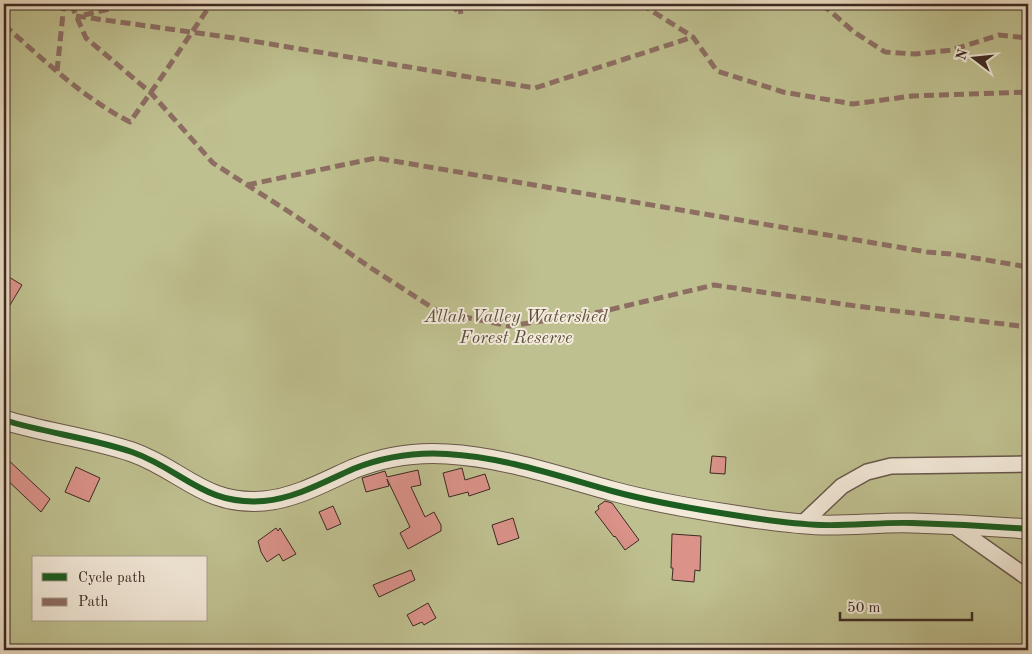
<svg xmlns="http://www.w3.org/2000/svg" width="1032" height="654" viewBox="0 0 1032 654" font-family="'Old Standard TT',serif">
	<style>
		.green { fill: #bfc090; stroke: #7e7559; fill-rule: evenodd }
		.building { fill: #da9289; stroke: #3c2a22 }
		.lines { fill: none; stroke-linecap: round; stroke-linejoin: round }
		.minor-casing { stroke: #68574b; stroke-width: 18 }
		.tertiary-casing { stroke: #68574b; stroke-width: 21 }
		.minor { stroke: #f3eada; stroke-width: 15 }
		.tertiary { stroke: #f3eada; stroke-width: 19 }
		.quiet { stroke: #8d6e63; stroke-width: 5; stroke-dasharray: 10 5; stroke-linecap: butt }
		.cycleway-casing { stroke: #f3eada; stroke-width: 9 }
		.cycleway { stroke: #1b5e20; stroke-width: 6 }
		.labels { text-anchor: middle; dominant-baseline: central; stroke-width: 4; stroke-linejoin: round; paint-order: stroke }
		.park-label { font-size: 18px; font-style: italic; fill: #5d503e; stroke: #f3eada }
	</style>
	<rect width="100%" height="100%" fill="#ecdfc6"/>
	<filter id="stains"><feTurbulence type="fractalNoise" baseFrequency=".004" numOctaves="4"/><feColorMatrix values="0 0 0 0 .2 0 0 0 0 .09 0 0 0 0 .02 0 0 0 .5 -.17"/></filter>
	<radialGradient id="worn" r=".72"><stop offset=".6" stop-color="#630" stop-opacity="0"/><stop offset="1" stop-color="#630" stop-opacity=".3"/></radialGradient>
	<path class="green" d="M4 4H1028V650H4ZM34 558H206V620H34Z"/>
	<g class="building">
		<polygon points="4,274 22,285 4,315"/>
		<polygon points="4,456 50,499 41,512 4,477"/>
		<polygon points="712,456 726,457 725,474 710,473"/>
		<polygon points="76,467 100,478 89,502 65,492"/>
		<polygon points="462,468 465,480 485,474 490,489 469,496 468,492 449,497 443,473"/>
		<polygon points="418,470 421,485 411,487 425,517 434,512 441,525 441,531 408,549 400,533 410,527 387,479 389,486 366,492 362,478 385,471 387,477"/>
		<polygon points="605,501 612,503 639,540 625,550 615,536 614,537 595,512 599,509 598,506"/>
		<polygon points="333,506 341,524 327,530 319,512"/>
		<polygon points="513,518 519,538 498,545 492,525"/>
		<polygon points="276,528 278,531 280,528 296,554 283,561 279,554 267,562 261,552 258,541"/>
		<polygon points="672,534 701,536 700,571 695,570 694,582 672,580 673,568 671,568"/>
		<polygon points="411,570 415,580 379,597 373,585"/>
		<polygon points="428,603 436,618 424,625 422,622 413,626 407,615"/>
	</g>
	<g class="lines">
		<defs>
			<g id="minor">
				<polyline points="802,524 842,486 867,472 891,466 1028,464"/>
				<polyline points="953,525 1028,578"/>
			</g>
			<path id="tertiary" d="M4 420C46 433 91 438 132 452 183 470 204 506 264 501 296 498 324 482 353 469 383 457 415 452 447 454 503 457 558 476 612 491 649 501 688 508 727 514 758 519 790 524 821 525 851 526 882 522 912 523 951 524 989 526 1028 529"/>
		</defs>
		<use href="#minor" class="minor-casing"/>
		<use href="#tertiary" class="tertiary-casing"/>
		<use href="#minor" class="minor"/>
		<use href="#tertiary" class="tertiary"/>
		<g class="quiet">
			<polyline points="71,4 86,38 151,93 213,163 297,217 371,268 439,312 510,326 600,312 714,285 856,306 1028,327"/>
			<polyline points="450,4 461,14 459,4"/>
			<polyline points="641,4 693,37 717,71 783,92 853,104 912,96 1028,92"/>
			<polyline points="822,4 854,32 885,52 915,54 952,50 999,35 1028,38"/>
			<polyline points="84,15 110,9 125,4"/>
			<polyline points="76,16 234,38 535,88 693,37"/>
			<path d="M4 25C43 59 83 98 130 122L163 75 211 4"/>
			<polyline points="57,71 64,4"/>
			<polyline points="247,185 376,158 927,252 951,254 1028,267"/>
		</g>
		<defs>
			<path id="cycleway" d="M4 420C46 433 91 438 132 452 183 470 204 506 264 501 296 498 324 482 353 469 383 457 415 452 447 454 503 457 558 476 612 491 649 501 688 508 727 514 758 519 790 524 821 525 851 526 882 522 912 523 951 524 989 526 1028 529"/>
		</defs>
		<use href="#cycleway" class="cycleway-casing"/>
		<use href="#cycleway" class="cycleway"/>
	</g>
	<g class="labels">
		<g class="park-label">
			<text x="516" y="317">Allah Valley Watershed<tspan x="516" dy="21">Forest Reserve</tspan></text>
		</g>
	</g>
	<rect width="1032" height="654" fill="none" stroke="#ecdfc6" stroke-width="20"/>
	<rect x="5" y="5" width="1022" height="644" fill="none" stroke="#3c2a22" stroke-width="2.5"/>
	<rect x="10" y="10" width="1012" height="634" fill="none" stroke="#3c2a22"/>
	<rect x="32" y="556" width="175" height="65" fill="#f3eada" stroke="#aa9d90"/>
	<rect x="42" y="573" width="25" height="8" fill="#1b5e20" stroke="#aa9d90"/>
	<text x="78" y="582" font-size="15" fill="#3c2a22">Cycle path</text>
	<rect x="42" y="598" width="25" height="8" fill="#8d6e63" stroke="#aa9d90"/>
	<text x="78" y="606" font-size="15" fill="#3c2a22">Path</text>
	<g transform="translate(974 58) rotate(286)" stroke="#f3eada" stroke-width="4" paint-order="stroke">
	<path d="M0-4L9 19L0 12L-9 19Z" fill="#3c2a22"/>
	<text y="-8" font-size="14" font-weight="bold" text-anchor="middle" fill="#3c2a22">N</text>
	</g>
	<path d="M840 612v8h132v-8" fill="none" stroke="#3c2a22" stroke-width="2.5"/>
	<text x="847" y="612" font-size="15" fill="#3c2a22" stroke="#f3eada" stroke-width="4" paint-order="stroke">50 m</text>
	<rect width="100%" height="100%" filter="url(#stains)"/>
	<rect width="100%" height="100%" fill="url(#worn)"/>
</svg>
